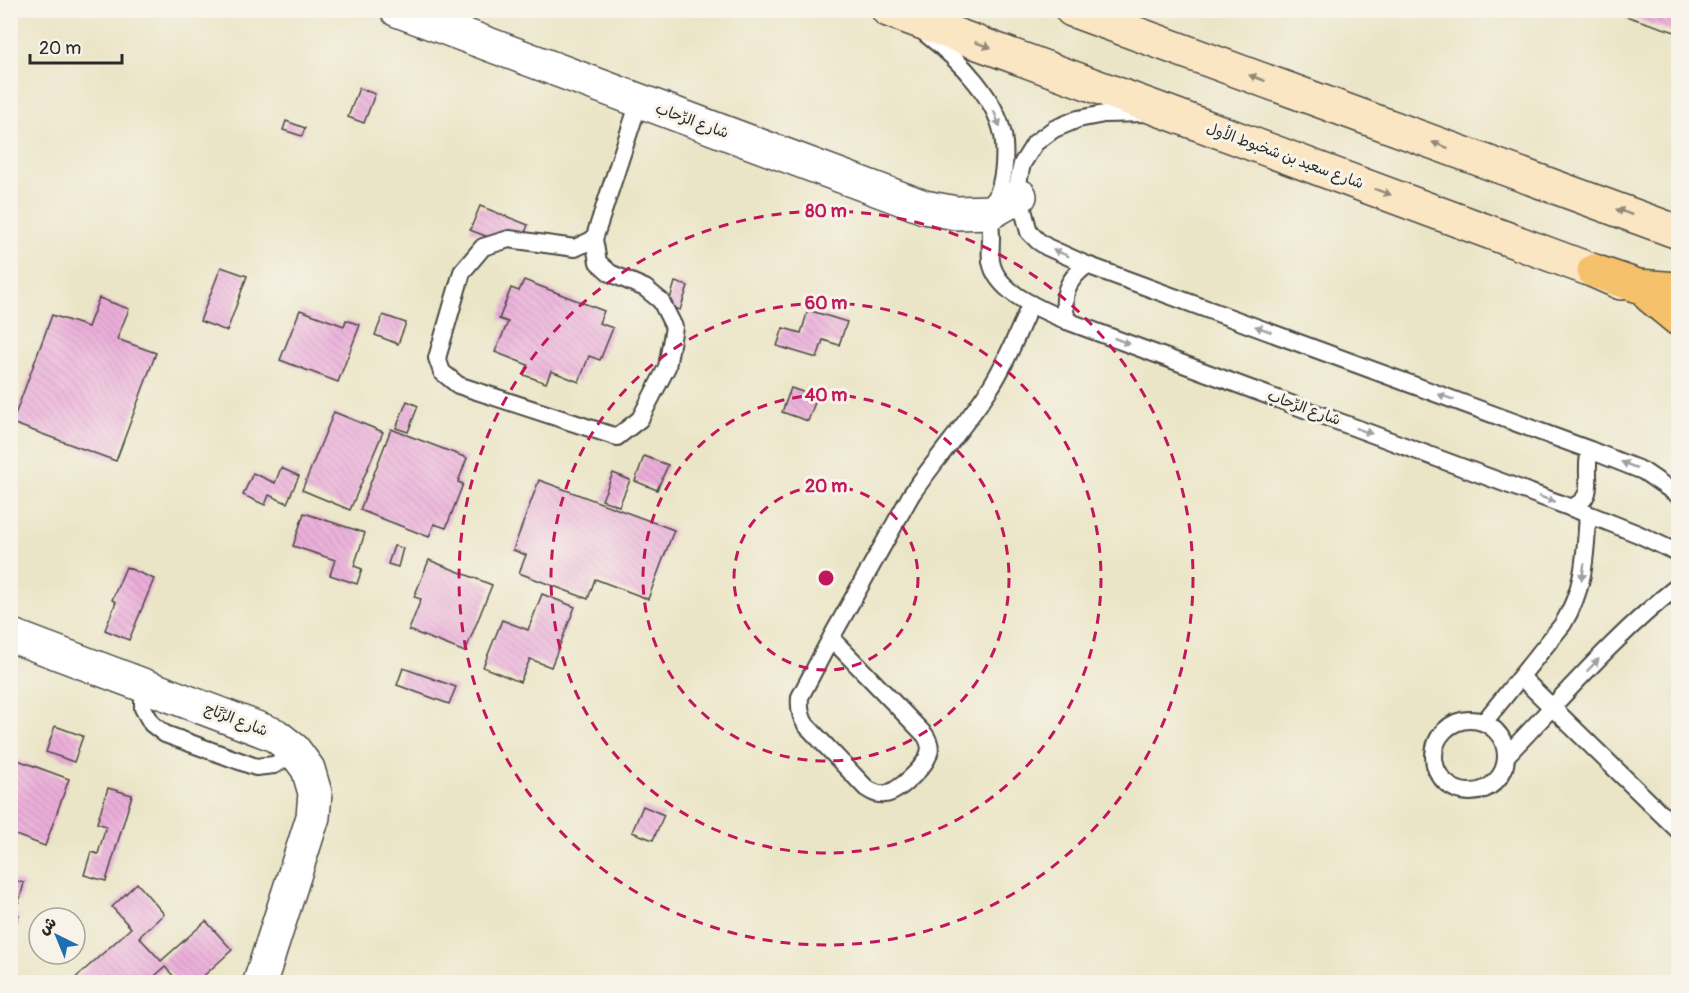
<svg xmlns="http://www.w3.org/2000/svg" width="1689" height="993" viewBox="0 0 1689 993" font-family="Pangolin,'Playpen Sans Arabic',sans-serif">
	<style>
		.building { fill: url(#building-back-hatch) }
		.lines { fill: none; stroke-linecap: round; stroke-linejoin: round }
		.service-casing { stroke: #484742; stroke-width: 20 }
		.minor-casing { stroke: #484742; stroke-width: 36 }
		.secondary-casing { stroke: #484742; stroke-width: 36 }
		.primary-casing { stroke: #484742; stroke-width: 36 }
		.service { stroke: #fff; stroke-width: 16 }
		.minor { stroke: #fff; stroke-width: 33 }
		.secondary { stroke: #fbe6c4; stroke-width: 33 }
		.primary { stroke: #f5c16b; stroke-width: 33 }
		.oneway { fill: #938878 }
		.oneway2 { fill: #a0a0a0 }
		.ring { fill: none; stroke: #c2185b; stroke-width: 3; stroke-dasharray: 10 8 }
		.labels { text-anchor: middle; dominant-baseline: central; stroke-width: 6; stroke-linejoin: round; paint-order: stroke }
		.street-label { font-size: 15px; fill: #2b2b2b; stroke: #f7f3e8 }
		.centre { fill: #c2185b; stroke: #f7f3e8; stroke-width: 3 }
		.ring-label { font-size: 18px; text-anchor: middle; font-weight: bold; fill: #c2185b; stroke: #f7f3e8; stroke-width: 6; stroke-linejoin: round; paint-order: stroke }
	</style>
	<defs>
		<pattern id="building-back-hatch" width="6" height="6" patternUnits="userSpaceOnUse" patternTransform="scale(1.5)"><rect width="6" height="6" fill="#ebaeda"/><path d="M-1 5l2 2M0 0l6 6M5-1l2 2" fill="none" stroke="#ca96bb"/></pattern>
	</defs>
	<rect width="100%" height="100%" fill="#f7f3e8"/>
	<filter id="ink" filterUnits="userSpaceOnUse"><feTurbulence type="fractalNoise" baseFrequency=".0167" numOctaves="2"/><feDisplacementMap in="SourceGraphic" scale="12" xChannelSelector="R" yChannelSelector="G"/><feConvolveMatrix kernelMatrix="1 2 1 2 8 2 1 2 1" color-interpolation-filters="sRGB"/></filter>
	<filter id="wash" filterUnits="userSpaceOnUse"><feTurbulence type="fractalNoise" baseFrequency=".008" numOctaves="4" result="noise"/><feDisplacementMap in="SourceGraphic" scale="24" xChannelSelector="R" yChannelSelector="G"/><feGaussianBlur stdDeviation="1.35" result="paint"/><feColorMatrix in="noise" values="0 0 0 0 0 0 0 0 0 0 0 0 0 0 0 0 0 1.4 0 .05"/><feComposite in="paint" operator="in"/></filter>
	<g filter="url(#wash)">
		<rect width="100%" height="100%" fill="#ebe5c7"/>
		<g id="blocks">
			<g class="building">
				<polygon points="1610,10 1678,10 1678,33 1610,11"/>
				<polygon points="359,88 375,94 364,123 348,117"/>
				<polygon points="286,121 305,128 302,136 283,130"/>
				<polygon points="480,206 528,225 519,249 470,230"/>
				<polygon points="221,267 247,276 227,331 200,321"/>
				<polygon points="524,280 604,311 599,323 613,328 600,360 589,356 579,382 551,371 546,383 524,375 528,365 495,352 508,322 499,319 511,288 519,291"/>
				<polygon points="675,282 688,286 680,310 668,306"/>
				<polygon points="99,298 129,309 117,339 156,353 116,461 12,423 52,315 88,327"/>
				<polygon points="300,310 344,326 346,320 360,325 338,382 280,360"/>
				<polygon points="808,310 847,322 839,345 823,340 817,358 777,346 783,328 801,333"/>
				<polygon points="383,315 406,323 398,344 375,335"/>
				<polygon points="791,388 817,397 808,421 782,412"/>
				<polygon points="407,401 418,406 408,432 396,428"/>
				<polygon points="334,412 383,432 350,510 302,490"/>
				<polygon points="391,429 467,458 458,482 463,484 446,528 434,524 429,537 360,510"/>
				<polygon points="644,456 668,465 657,490 635,481"/>
				<polygon points="281,468 299,476 287,503 269,495 265,505 243,495 253,473 275,483"/>
				<polygon points="613,473 630,480 619,506 602,500"/>
				<polygon points="539,480 674,530 648,599 595,579 588,599 519,573 526,555 513,550"/>
				<polygon points="304,513 365,533 354,566 362,569 357,584 330,575 335,560 293,546"/>
				<polygon points="394,546 403,548 398,567 388,564"/>
				<polygon points="429,560 492,585 465,652 409,630 421,599 414,597"/>
				<polygon points="126,567 154,579 129,640 105,630 116,602 112,600"/>
				<polygon points="542,594 575,607 551,667 530,659 520,682 483,667 502,620 528,630"/>
				<polygon points="403,668 456,687 449,704 397,685"/>
				<polygon points="55,726 83,736 74,762 46,752"/>
				<polygon points="15,759 69,779 45,846 10,833 10,770"/>
				<polygon points="108,788 132,795 106,881 84,875 91,852 98,854 106,826 97,823"/>
				<polygon points="643,806 664,815 653,840 632,832"/>
				<polygon points="10,879 24,883 19,902 10,900"/>
				<polygon points="137,883 164,914 139,937 161,961 206,921 232,950 197,982 179,982 165,967 148,982 71,982 131,928 112,907"/>
				<polygon points="10,911 19,915 11,937 10,937"/>
			</g>
		</g>
	</g>
	<g filter="url(#ink)">
		<use href="#blocks" fill-opacity="0" stroke="#484742" stroke-width="1.5"/>
		<g class="lines">
			<defs>
				<g id="service">
					<path d="M926 34C957 58 1001 101 1004 143 1005 156 1004 172 1001 184 999 193 994 201 991 210 989 218 991 229 991 238 991 245 990 253 991 261 996 293 1041 309 1067 321L1588 514 1638 534 1678 553"/>
					<polyline points="1147,113 1104,114 1078,119 1054,129 1035,143 1022,164 1017,187 1029,232 1038,241 1047,247 1087,265 1590,450 1643,471 1678,495"/>
					<polyline points="594,239 598,262 610,273 645,288 661,301 674,327 667,367 640,419 617,437 458,385 442,372 437,358 462,272 483,247 509,239 575,248 594,239 639,102"/>
					<path d="M1067 321C1061 296 1066 280 1087 265"/>
					<path d="M1571 508C1594 498 1587 484 1588 465 1588 460 1589 455 1590 450"/>
					<path d="M831 638 925 735C929 741 931 747 929 753 926 766 897 794 884 794 877 795 872 792 866 788L806 725C800 716 799 708 800 697L831 638 911 495C935 460 964 427 988 391 1006 365 1017 333 1031 304"/>
					<polyline points="1521,677 1678,830"/>
					<polyline points="143,685 143,708 152,724 165,734 256,767 274,765 283,760 294,750"/>
					<circle cx="1470" cy="756" r="36"/>
					<path d="M1484 722 1563 624C1585 587 1585 557 1588 514"/>
					<path d="M1506 756C1562 698 1615 635 1678 586"/>
				</g>
				<g id="minor">
					<polyline points="397,10 924,207 956,213 991,212 1020,196"/>
					<polyline points="10,635 275,735 294,750 308,769 315,793 313,817 260,982"/>
				</g>
				<g id="secondary">
					<polyline points="888,10 1169,113 1594,271 1621,283"/>
					<polyline points="1072,10 1678,232"/>
				</g>
				<g id="primary">
					<polyline points="1594,271 1638,286 1678,289"/>
					<polyline points="1650,296 1678,319"/>
				</g>
			</defs>
			<use href="#service" class="service-casing"/>
			<use href="#minor" class="minor-casing"/>
			<use href="#secondary" class="secondary-casing"/>
			<use href="#primary" class="primary-casing"/>
			<use href="#service" class="service"/>
			<use href="#minor" class="minor"/>
			<use href="#secondary" class="secondary"/>
			<use href="#primary" class="primary"/>
		</g>
		<defs><path id="oneway-solid" d="M-6-.8H1V-3.2L6.5 0L1 3.2V.8H-6Z" transform="scale(1.5)"/></defs>
		<g class="oneway">
			<use href="#oneway-solid" transform="translate(983 45) rotate(20)"/>
			<use href="#oneway-solid" transform="translate(1257 78) rotate(-160)"/>
			<use href="#oneway-solid" transform="translate(1440 145) rotate(-160)"/>
			<use href="#oneway-solid" transform="translate(1383 192) rotate(20)"/>
			<use href="#oneway-solid" transform="translate(1624 212) rotate(-160)"/>
		</g>
		<g class="oneway2">
			<use href="#oneway-solid" transform="translate(997 119) rotate(69)"/>
			<use href="#oneway-solid" transform="translate(1061 253) rotate(-157)"/>
			<use href="#oneway-solid" transform="translate(1263 329) rotate(-160)"/>
			<use href="#oneway-solid" transform="translate(1122 341) rotate(20)"/>
			<use href="#oneway-solid" transform="translate(1446 397) rotate(-160)"/>
			<use href="#oneway-solid" transform="translate(1364 431) rotate(20)"/>
			<use href="#oneway-solid" transform="translate(1629 465) rotate(-158)"/>
			<use href="#oneway-solid" transform="translate(1547 499) rotate(20)"/>
			<use href="#oneway-solid" transform="translate(1583 572) rotate(99)"/>
			<use href="#oneway-solid" transform="translate(1593 665) rotate(-46)"/>
		</g>
	</g>
	<g class="ring">
		<circle cx="826" cy="578" r="92"/>
		<circle cx="826" cy="578" r="183"/>
		<circle cx="826" cy="578" r="275"/>
		<circle cx="826" cy="578" r="367"/>
	</g>
	<g class="labels">
		<g class="street-label">
			<text transform="translate(692 121) rotate(20)">شارع الرِّحاب</text>
			<text transform="translate(1285 156) rotate(20)">شارع سعيد بن شخبوط الأول</text>
			<text transform="translate(1304 408) rotate(20)">شارع الرِّحاب</text>
			<text transform="translate(236 720) rotate(21)">شارع الرِّتَاج</text>
		</g>
	</g>
	<circle cx="826" cy="578" r="9" class="centre"/>
	<g class="ring-label">
		<text x="826" y="217">80 m</text>
		<text x="826" y="309">60 m</text>
		<text x="826" y="401">40 m</text>
		<text x="826" y="492">20 m</text>
	</g>
	<rect width="1689" height="993" fill="none" stroke="#f7f3e8" stroke-width="36"/>
	<g transform="translate(57 936) rotate(317)"><circle r="28" fill="#f7f3e8" stroke="#a5a39c" stroke-width="1.5"/>
	<path d="M0-4.5L10 22L0 15L-10 22Z" fill="#1f6fb2"/>
	<text y="-9" font-size="16" font-weight="bold" text-anchor="middle" fill="#2b2b2b">ش</text>
	</g>
	<path d="M30 54v9h92v-9" fill="none" stroke="#2b2b2b" stroke-width="3"/>
	<text x="39" y="54" font-size="18" fill="#2b2b2b" stroke="#f7f3e8" stroke-width="4.5" paint-order="stroke">20 m</text>
</svg>
